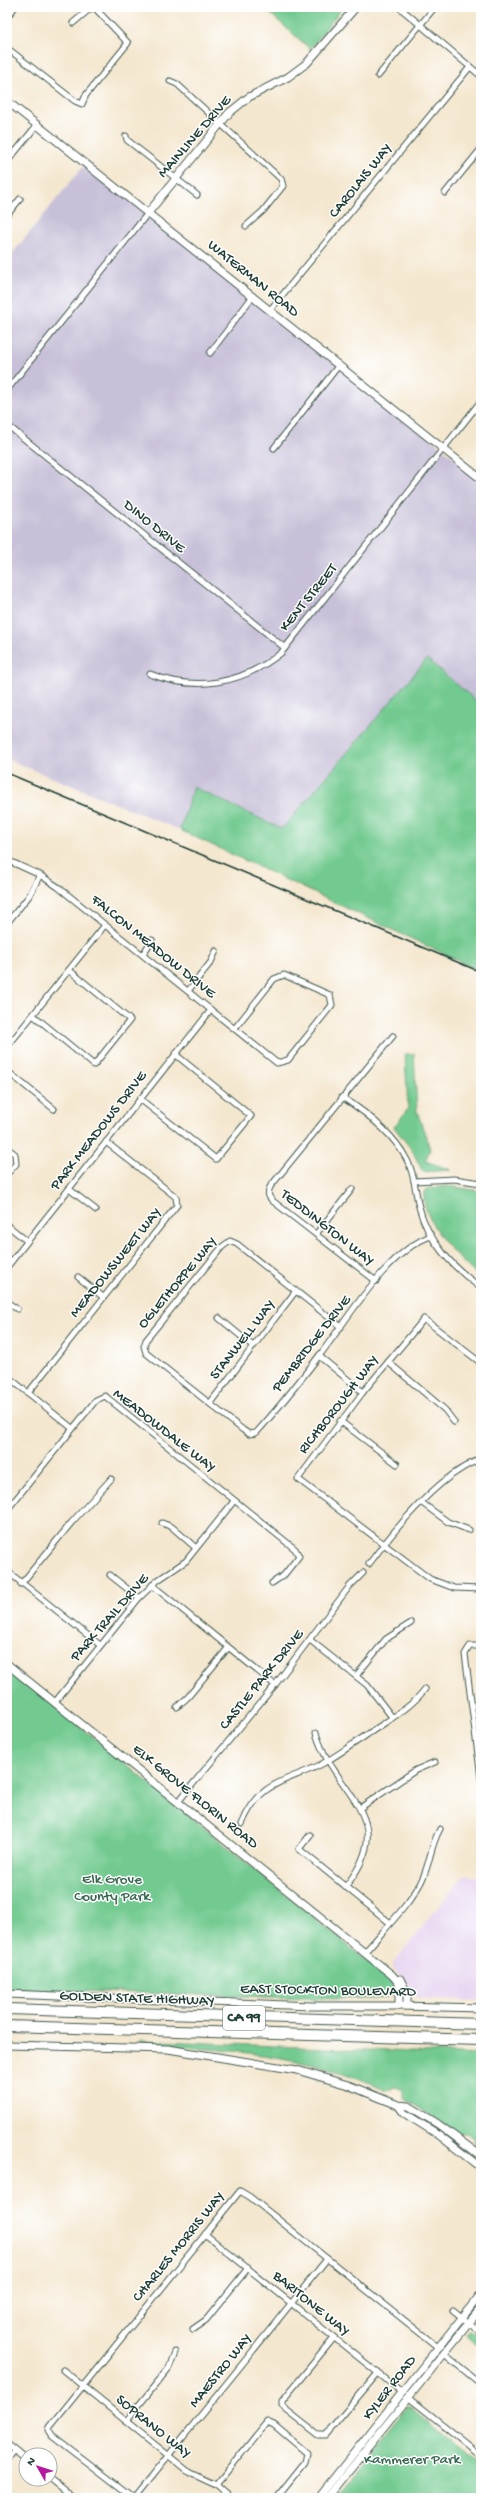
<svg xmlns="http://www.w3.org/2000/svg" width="488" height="2505" viewBox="0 0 488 2505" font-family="'Gochi Hand',sans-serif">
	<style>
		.built { fill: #e5d3f0 }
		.industrial { fill: #c7c0d8 }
		.green { fill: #72ca90; stroke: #488462 }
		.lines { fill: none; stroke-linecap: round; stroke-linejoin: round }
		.minor-casing { stroke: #3f564b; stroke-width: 7 }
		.tertiary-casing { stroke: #3f564b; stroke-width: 9 }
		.secondary-casing { stroke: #3f564b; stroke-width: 9 }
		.motorway-casing { stroke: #3f564b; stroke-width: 12 }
		.minor { stroke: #fff; stroke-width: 5 }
		.tertiary { stroke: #fff; stroke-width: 7 }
		.secondary { stroke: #fff; stroke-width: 7 }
		.motorway { stroke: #fff; stroke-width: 10 }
		.rail { stroke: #1f3d34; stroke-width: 1.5 }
		.labels { text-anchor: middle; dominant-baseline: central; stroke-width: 3; stroke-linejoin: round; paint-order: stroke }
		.shield { fill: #fff; stroke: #627771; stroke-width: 1 }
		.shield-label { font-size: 14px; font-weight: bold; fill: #1f3d34 }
		.street-label { font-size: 15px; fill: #1f3d34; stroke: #fff }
		.park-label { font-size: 15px; fill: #386750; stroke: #fff }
	</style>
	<rect width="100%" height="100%" fill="#fff"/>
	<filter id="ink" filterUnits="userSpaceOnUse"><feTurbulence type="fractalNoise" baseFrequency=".025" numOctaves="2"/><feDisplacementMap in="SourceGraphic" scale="8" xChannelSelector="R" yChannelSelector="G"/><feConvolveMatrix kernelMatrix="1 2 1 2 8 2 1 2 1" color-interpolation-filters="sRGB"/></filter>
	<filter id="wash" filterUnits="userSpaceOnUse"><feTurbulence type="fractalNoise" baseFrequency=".012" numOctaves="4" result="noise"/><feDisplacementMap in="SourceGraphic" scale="16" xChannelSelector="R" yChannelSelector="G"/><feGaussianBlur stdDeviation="0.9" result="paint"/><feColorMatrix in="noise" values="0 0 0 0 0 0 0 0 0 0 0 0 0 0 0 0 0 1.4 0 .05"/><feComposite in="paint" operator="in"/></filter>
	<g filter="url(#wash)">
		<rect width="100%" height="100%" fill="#f4e7cf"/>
		<polygon class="built" points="463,1876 481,1876 481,2001 419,1998 413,1994 406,1980 393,1969 392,1965"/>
		<polygon class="industrial" points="86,163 481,479 481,705 427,660 282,830 193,787 180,830 7,759 7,260"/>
		<g class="green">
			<polygon points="263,7 343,7 310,49"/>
			<polygon points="427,659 481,705 481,966 478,970 180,830 193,787 282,829"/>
			<polygon points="405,1054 414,1054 417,1111 430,1149 425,1161 451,1170 423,1172 412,1150 394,1127 408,1109"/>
			<path d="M447 1186 481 1191V1278C459 1261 421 1222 424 1192L426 1189Z"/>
			<path d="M7 1667 389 1979 394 1987 391 1995C376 2004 344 1994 338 1999L7 1989Z"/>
			<path d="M140 2040 481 2055V2137L474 2145 473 2138 467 2133H457L404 2098 402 2090 395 2087 387 2090C312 2055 222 2048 140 2045Z"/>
			<polygon points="481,2327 481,2348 465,2335 469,2332 476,2333"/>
			<polygon points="407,2407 411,2408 481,2465 481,2498 333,2498"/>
		</g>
	</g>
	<g filter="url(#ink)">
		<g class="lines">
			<defs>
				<g id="minor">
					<polyline points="399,7 481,76"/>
					<polyline points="7,17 15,7"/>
					<polyline points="73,23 92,7"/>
					<polyline points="7,48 75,101 82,104 86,95 128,43 94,7"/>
					<polyline points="378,76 435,7"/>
					<polyline points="170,81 177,84 281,179 283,186 263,211 246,226"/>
					<polyline points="126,136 127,140 197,195"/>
					<polyline points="7,162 37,125"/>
					<polyline points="445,193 481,149"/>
					<polyline points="7,215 20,199"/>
					<polyline points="270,310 470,67"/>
					<polyline points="210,353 253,296"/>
					<polyline points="7,390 148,213"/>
					<polyline points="7,425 285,648"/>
					<polyline points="274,448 339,365"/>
					<path d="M150 674C196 692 242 684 281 653L481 401"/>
					<polyline points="7,860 40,875 58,887 277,1063 288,1060 332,1005 330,995 284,975 274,979 235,1028"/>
					<polyline points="7,923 29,896 40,875"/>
					<polyline points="143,954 152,940"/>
					<polyline points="188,991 211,962 216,951"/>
					<polyline points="33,1015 94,1065 130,1020 69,970"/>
					<polyline points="7,1047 105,925"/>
					<polyline points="7,1071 54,1109"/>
					<path d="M342 1097C367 1113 394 1134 407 1160 415 1174 415 1192 419 1207 428 1242 453 1267 481 1288"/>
					<polyline points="140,1099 216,1159 251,1116 175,1054"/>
					<polyline points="7,1148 15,1154 16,1164 7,1174"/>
					<polyline points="414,1181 454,1179 481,1183"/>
					<polyline points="69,1189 96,1210"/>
					<polyline points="7,1225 27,1241"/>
					<polyline points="316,1234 352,1189"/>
					<polyline points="7,1267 211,1010"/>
					<polyline points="78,1277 103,1297"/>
					<path d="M376 1281 274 1202C268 1197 267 1194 270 1187L393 1036"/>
					<polyline points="7,1302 17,1309"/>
					<polyline points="219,1318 253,1346"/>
					<path d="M341 1327 237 1244 230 1241 222 1247 146 1340 144 1346 146 1353 243 1430 249 1434 256 1433C278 1409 299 1382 319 1356 348 1319 387 1251 431 1236"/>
					<polyline points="319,1356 363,1392"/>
					<polyline points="388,1362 445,1410 454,1422"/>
					<polyline points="481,1363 424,1319 363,1392 298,1479 430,1579 454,1588 481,1589"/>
					<polyline points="7,1376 72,1428"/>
					<polyline points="28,1393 177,1205 176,1197 106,1142"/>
					<polyline points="210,1403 295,1292"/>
					<polyline points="340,1421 397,1464"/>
					<polyline points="422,1503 448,1522 469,1530"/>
					<polyline points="7,1510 96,1400 105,1396 295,1549 299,1556 284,1575 272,1583"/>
					<polyline points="162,1523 172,1527 196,1548"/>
					<path d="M369 1564C395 1529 439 1474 481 1459"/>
					<polyline points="7,1571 100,1645"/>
					<polyline points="110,1575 139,1598"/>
					<polyline points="21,1584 72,1522 111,1479"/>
					<polyline points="152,1585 275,1685"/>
					<polyline points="310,1640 367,1685 392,1717"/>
					<polyline points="481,1646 470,1646 465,1654 481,1778"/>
					<polyline points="356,1676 386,1639 411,1623"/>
					<polyline points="55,1702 139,1598 158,1580 186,1561 234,1501"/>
					<polyline points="177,1707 188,1697 228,1648"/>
					<path d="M316 1733C334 1795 402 1817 345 1887"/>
					<polyline points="178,1802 275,1685 349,1587 363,1573"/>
					<polyline points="360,1808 416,1770 435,1762"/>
					<path d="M242 1824C261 1779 285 1783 322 1764 338 1755 353 1744 368 1734 388 1720 410 1709 425 1689"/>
					<polyline points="310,1835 299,1849 389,1922"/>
					<path d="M365 1952C382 1932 410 1904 421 1882 430 1865 430 1846 440 1829"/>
					<polyline points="205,2234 403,2393"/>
					<polyline points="453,2310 478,2330"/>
					<polyline points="193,2329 206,2320 248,2268"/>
					<polyline points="334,2338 282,2401 282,2405 285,2409 318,2435 326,2435 378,2373"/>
					<polyline points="443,2353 481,2384"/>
					<polyline points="63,2370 190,2473 216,2485 231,2498"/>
					<polyline points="408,2397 481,2455"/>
					<polyline points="126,2421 169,2368 175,2352"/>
					<polyline points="7,2449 9,2446 26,2460"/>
					<polyline points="7,2460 14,2451"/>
					<polyline points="50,2479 73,2498"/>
					<polyline points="216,2485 267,2422 274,2425 307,2453 305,2462 276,2498"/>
					<polyline points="134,2498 52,2435 49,2430 50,2427 240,2191 250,2197 439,2348"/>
					<polyline points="134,2498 327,2259"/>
				</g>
				<g id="tertiary">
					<polyline points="148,213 229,113 249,97 288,77 307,63 356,7"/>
					<polyline points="7,1994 311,2006 399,2006"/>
					<polyline points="318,2498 481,2294"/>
					<polyline points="327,2498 481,2308"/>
				</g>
				<g id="secondary">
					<polyline points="7,101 481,479"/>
					<polyline points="7,1664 392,1975 399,1983 399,2006 481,2008"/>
					<polyline points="400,1979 407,1993 407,2005"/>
					<polyline points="7,2045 168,2049 297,2070 348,2085 398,2105 409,2106 438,2124 481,2156"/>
					<polyline points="398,2105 404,2113 439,2135 481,2168"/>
				</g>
				<g id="motorway">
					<polyline points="7,2009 481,2024"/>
					<polyline points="7,2026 481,2040"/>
				</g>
			</defs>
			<use href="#minor" class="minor-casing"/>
			<use href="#tertiary" class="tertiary-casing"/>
			<use href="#secondary" class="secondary-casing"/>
			<use href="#motorway" class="motorway-casing"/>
			<use href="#minor" class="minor"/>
			<use href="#tertiary" class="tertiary"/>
			<use href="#secondary" class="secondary"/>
			<use href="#motorway" class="motorway"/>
			<polyline class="rail" points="7,773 481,972"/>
		</g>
	</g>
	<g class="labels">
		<rect class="shield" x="223" y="2006" width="42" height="24" rx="3"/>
		<g class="shield-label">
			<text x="244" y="2018">CA 99</text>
		</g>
		<g class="street-label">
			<text transform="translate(195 137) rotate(-49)">MAINLINE DRIVE</text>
			<text transform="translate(361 181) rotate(-51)">CAROLAIS WAY</text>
			<text transform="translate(253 279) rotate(39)">WATERMAN ROAD</text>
			<text transform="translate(154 527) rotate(39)">DINO DRIVE</text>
			<text transform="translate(309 598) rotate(-51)">KENT STREET</text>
			<text transform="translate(153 947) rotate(39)">FALCON MEADOW DRIVE</text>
			<text transform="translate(99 1131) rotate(-52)">PARK MEADOWS DRIVE</text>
			<text transform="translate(327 1228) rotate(38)">TEDDINGTON WAY</text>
			<text transform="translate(116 1263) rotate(-51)">MEADOWSWEET WAY</text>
			<text transform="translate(178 1283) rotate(-50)">OGLETHORPE WAY</text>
			<text transform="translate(243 1340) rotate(-52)">STANWELL WAY</text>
			<text transform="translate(312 1344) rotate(-52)">PEMBRIDGE DRIVE</text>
			<text transform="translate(339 1405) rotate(-52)">RICHBOROUGH WAY</text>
			<text transform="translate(164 1431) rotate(38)">MEADOWDALE WAY</text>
			<text transform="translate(110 1618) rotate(-49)">PARK TRAIL DRIVE</text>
			<text transform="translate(262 1680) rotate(-51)">CASTLE PARK DRIVE</text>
			<text transform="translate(195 1797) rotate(39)">ELK GROVE FLORIN ROAD</text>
			<text transform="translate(328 1991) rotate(1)">EAST STOCKTON BOULEVARD</text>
			<text transform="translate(137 1999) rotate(2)">GOLDEN STATE HIGHWAY</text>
			<text transform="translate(179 2247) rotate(-51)">CHARLES MORRIS WAY</text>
			<text transform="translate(311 2304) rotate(39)">BARITONE WAY</text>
			<text transform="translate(221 2371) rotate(-51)">MAESTRO WAY</text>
			<text transform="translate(390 2388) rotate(-52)">KYLER ROAD</text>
			<text transform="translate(153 2427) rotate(39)">SOPRANO WAY</text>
		</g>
		<g class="park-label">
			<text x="112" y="1880">Elk Grove<tspan x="112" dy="17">County Park</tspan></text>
			<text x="412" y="2460">Kammerer Park</text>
		</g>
	</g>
	<rect width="488" height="2505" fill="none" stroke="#fff" stroke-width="24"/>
	<g transform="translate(38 2467) rotate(309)"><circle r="19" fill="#ffffff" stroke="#a5b1ae"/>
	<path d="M0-3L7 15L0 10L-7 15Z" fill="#b5179e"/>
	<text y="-6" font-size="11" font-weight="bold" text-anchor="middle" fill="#1f3d34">N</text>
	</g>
</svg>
